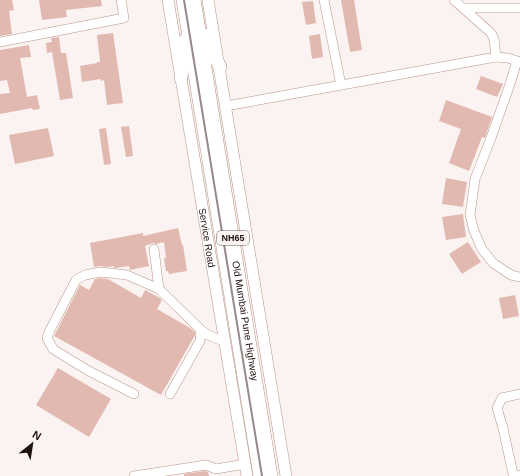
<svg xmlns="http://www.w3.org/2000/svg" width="520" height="476" viewBox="0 0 520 476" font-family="Helvetica,sans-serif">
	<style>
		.building { fill: #e1b9b0 }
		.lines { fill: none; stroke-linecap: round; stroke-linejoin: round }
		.minor-casing { stroke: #b9938a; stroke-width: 10 }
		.major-casing { stroke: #b9938a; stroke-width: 12 }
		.highway-casing { stroke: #b9938a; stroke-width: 14 }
		.minor { stroke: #fff; stroke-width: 9 }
		.major { stroke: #fff; stroke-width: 11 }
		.highway { stroke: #fff; stroke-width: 13 }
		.rail { stroke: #948a87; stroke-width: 2 }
		.labels { text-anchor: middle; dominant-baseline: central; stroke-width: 3; stroke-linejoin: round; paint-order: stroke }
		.shield { fill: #fbf3f1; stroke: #625654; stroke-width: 1 }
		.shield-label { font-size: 9px; font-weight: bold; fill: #211310 }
		.street-label { font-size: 10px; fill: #211310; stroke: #fbf3f1 }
	</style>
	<rect width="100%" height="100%" fill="#fbf3f1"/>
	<g class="building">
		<polygon points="0,0 12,0 14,10 9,11 12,34 0,36"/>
		<polygon points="39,0 101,0 102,6 66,10 67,17 42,20"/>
		<polygon points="341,0 354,0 362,50 350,52"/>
		<polygon points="313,1 316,23 306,25 302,2"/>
		<polygon points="113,33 123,103 107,105 104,80 101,81 100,79 82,82 80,66 97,63 97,62 100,62 97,35"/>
		<polygon points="320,34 323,57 312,59 309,36"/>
		<polygon points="59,37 61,53 66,53 73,98 60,100 52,52 47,53 46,43 52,42 51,38"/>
		<polygon points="29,45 31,57 20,58 27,97 37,95 40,109 33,110 32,108 0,114 0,94 10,93 7,80 0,81 0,50"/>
		<polygon points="481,76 503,84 497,97 476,89"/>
		<polygon points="446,100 492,117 485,138 482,137 469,171 449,163 461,129 439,121"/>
		<polygon points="129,126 133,156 126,157 121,127"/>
		<polygon points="48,128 54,156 15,164 9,135"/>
		<polygon points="106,128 111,164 104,165 99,129"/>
		<polygon points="446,178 467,182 463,207 442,204"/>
		<polygon points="463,214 466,237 446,240 442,217"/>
		<polygon points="178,228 182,245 183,245 187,271 169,274 168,271 166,271 164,258 166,258 164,242 156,244 153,243 145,246 149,266 130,270 129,266 116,268 114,268 114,266 109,267 99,266 94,267 90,243 143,233 143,236"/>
		<polygon points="468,242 481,262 462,274 449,254"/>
		<polygon points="100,278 108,279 141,298 145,290 158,297 162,300 157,309 190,328 195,332 195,335 161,395 54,336 80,285 89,290 95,279"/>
		<polygon points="515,295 519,316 503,319 499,298"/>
		<polygon points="58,368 111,399 89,437 36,405"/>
		<polygon points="205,471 208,472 209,476 184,476 184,474"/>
	</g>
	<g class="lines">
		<defs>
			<g id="minor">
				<polyline points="324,0 341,85"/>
				<polyline points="463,8 520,8"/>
				<polyline points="0,42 124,18 121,0"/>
				<polyline points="496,57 508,58 520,62"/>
				<polyline points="517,61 510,84 491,138 475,179 470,215 474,231 482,249 493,263 511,275 520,277"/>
				<polyline points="226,106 496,57 494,39 491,33 454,0"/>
				<polyline points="154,249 159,289"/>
				<polyline points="134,394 89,371 69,359 53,349 47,338 49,332 76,280 85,275 100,272 127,275 159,289 201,330 208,335 225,342"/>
				<polyline points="170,394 200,341 201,330"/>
				<polyline points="520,394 502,398 497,408 503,428 513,474 520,476"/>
				<polyline points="134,476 206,465 216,469 245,464"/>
			</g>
			<g id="major">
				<path id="s1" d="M168 0 247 476"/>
				<polyline points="208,0 286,476"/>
			</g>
			<g id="highway">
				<polyline points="183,0 260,476"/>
				<path id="s2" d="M194 0 271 476"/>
				<polyline points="204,35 220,67"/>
				<polyline points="181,78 185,40"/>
			</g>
		</defs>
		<use href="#minor" class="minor-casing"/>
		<use href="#major" class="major-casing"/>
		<use href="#highway" class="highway-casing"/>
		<use href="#minor" class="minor"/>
		<use href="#major" class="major"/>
		<use href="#highway" class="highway"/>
		<polyline class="rail" points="184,0 262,476"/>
	</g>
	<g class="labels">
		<rect class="shield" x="217" y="231" width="32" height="14" rx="3"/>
		<g class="shield-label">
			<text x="233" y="238">NH65</text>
		</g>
		<g class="street-label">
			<text stroke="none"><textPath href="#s1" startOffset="241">Service Road</textPath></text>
			<text stroke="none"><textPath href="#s2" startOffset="325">Old Mumbai Pune Highway</textPath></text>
		</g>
	</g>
	<g transform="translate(32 444) rotate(30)" stroke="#fbf3f1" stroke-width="3" paint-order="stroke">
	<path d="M0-3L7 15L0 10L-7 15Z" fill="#211310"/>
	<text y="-6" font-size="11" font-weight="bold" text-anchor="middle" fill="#211310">N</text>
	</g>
</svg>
